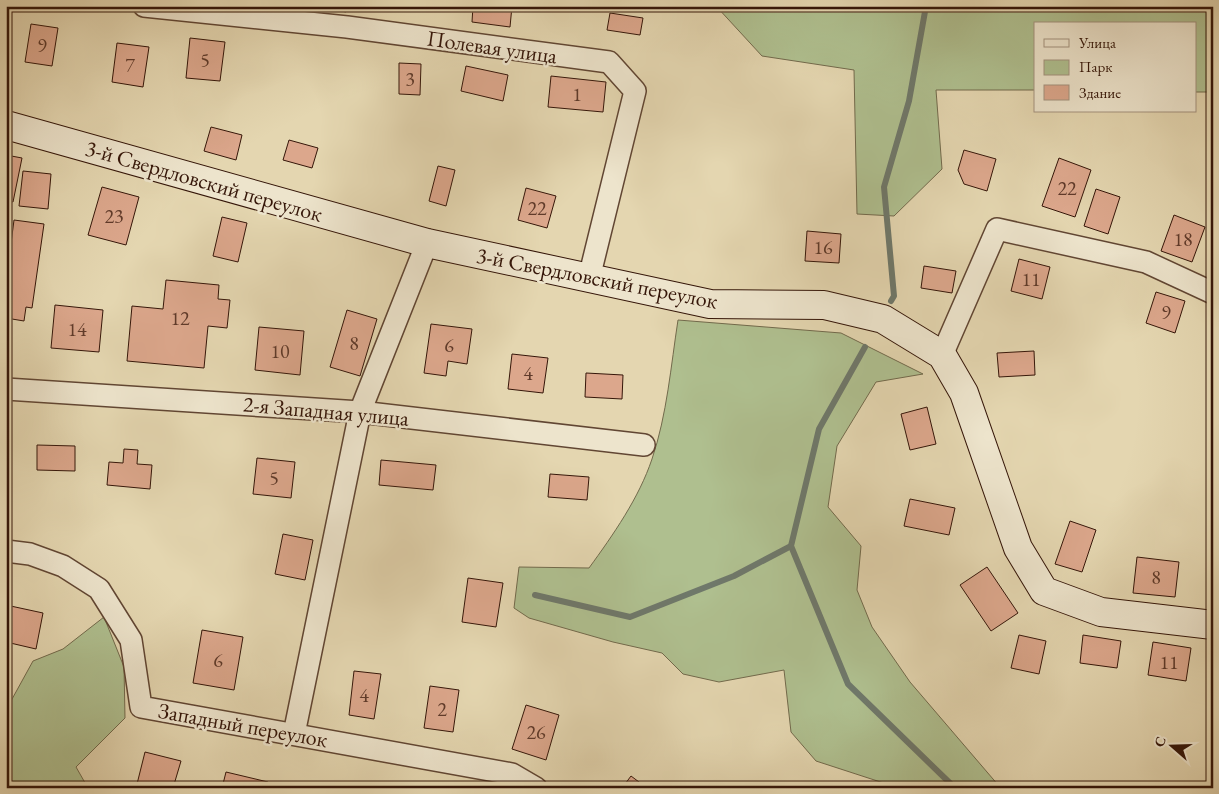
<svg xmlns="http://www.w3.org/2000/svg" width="1219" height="794" viewBox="0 0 1219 794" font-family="'EB Garamond',serif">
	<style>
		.green { fill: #afbf8f; stroke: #726a4c }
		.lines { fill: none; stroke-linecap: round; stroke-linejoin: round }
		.stream { stroke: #6f786a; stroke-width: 6 }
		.building { fill: #dca78c; stroke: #351609 }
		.street-casing { stroke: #614633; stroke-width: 24 }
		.secondary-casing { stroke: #351609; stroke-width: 30 }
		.street { stroke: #ede4cc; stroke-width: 21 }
		.secondary { stroke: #ede4cc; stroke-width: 28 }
		.labels { text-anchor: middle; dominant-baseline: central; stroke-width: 5; stroke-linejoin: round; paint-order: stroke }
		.number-label { font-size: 20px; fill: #5f3a2a }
		.street-label { font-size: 22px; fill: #351609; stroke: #ede4cc }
	</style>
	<rect width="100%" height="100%" fill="#e4d6b0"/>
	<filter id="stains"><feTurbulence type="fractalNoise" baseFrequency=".004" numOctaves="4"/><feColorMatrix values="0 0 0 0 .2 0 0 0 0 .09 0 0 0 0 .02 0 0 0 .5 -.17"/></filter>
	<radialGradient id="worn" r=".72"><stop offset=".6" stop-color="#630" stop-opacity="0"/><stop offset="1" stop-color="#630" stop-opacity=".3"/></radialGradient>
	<g class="green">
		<polygon points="716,6 1213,6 1213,92 1195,92 1195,24 1035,24 1035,90 936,90 942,169 894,216 857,214 854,70 762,56"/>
		<path d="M678 320 841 333 923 374 876 382 837 446 828 507 861 546 857 590 872 627 910 682 999 786 997 788H899L816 761 791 732 784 670 719 682 683 674 662 653 613 642 529 618 514 608 519 567 589 568C613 535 639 498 652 459 667 415 671 365 678 320Z"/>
		<polygon points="104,617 124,667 125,718 76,767 88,788 6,788 6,710 33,661 63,649"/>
	</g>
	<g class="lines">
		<g class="stream">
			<polyline points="891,301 894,296 884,187 909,101 926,6"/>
			<polyline points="865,347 819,429 791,546 848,684 955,788"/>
			<polyline points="535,595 630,617 734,576 791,546"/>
		</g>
	</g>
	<g class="building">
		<polygon points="315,6 347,6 346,12"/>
		<polygon points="382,6 415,6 415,11 382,9"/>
		<polygon points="473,6 512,6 510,27 472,22"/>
		<polygon points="610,13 643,18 640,35 607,30"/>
		<polygon points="31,24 58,28 52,66 25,62"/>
		<polygon points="190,38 225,42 220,81 186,78"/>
		<polygon points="117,43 149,47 143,87 112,82"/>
		<polygon points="399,63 421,64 420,95 399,94"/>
		<polygon points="466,66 508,75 503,101 461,91"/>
		<polygon points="551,76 606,82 603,112 548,107"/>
		<polygon points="211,127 242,135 236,160 204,151"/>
		<polygon points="289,140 318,148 312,168 283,160"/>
		<polygon points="964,150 996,159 987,191 964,184 958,170"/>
		<polygon points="6,155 22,158 13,202 6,200"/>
		<polygon points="1059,158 1091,170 1075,217 1042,206"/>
		<polygon points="438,166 455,170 446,206 429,201"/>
		<polygon points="23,171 51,174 48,209 19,206"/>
		<polygon points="102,187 139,197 126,245 88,235"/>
		<polygon points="526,188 556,196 547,228 518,220"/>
		<polygon points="1096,189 1120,197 1108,234 1084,226"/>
		<polygon points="1174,215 1205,227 1192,262 1161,251"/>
		<polygon points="222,217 247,223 238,262 213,256"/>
		<polygon points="14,220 44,224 32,308 26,307 24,321 6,318 6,259 9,259"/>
		<polygon points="807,231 841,234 839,263 805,261"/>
		<polygon points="1019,259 1050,267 1042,299 1011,291"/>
		<polygon points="924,266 956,271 952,293 921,288"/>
		<polygon points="166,280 219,285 218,299 230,300 227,328 208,326 204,368 127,361 132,306 163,309"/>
		<polygon points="1156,292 1185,301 1175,333 1146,323"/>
		<polygon points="55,305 103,310 99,352 51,348"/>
		<polygon points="347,310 377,319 360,376 330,367"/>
		<polygon points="431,324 472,329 467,364 448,361 446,376 424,373"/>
		<polygon points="259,327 304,331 300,375 255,370"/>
		<polygon points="1034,351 1035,375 999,377 997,353"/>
		<polygon points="512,354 548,358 543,393 508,389"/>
		<polygon points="586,373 623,375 622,399 585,397"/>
		<polygon points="927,407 936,444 910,450 901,414"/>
		<polygon points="37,445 75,446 75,471 37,470"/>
		<polygon points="124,449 138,450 137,464 152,465 150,489 107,485 109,462 123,463"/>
		<polygon points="257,458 295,462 291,498 253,494"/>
		<polygon points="381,460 436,465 433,490 379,485"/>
		<polygon points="550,474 589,477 587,500 548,497"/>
		<polygon points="910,499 955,508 949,535 904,526"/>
		<polygon points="1070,521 1096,530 1082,572 1055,564"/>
		<polygon points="283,534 313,540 305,580 275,574"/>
		<polygon points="1137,557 1179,562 1175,597 1133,593"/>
		<polygon points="987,567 1018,613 991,631 960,585"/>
		<polygon points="468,578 503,583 496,627 462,622"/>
		<polygon points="6,605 43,613 36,649 6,642"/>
		<polygon points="202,630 243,637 234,690 193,683"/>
		<polygon points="1019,635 1046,641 1039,674 1011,668"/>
		<polygon points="1083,635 1121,641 1117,668 1080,663"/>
		<polygon points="1153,642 1191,648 1186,681 1148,675"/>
		<polygon points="354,671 381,674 374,719 349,715"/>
		<polygon points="430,686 459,690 453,732 424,728"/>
		<polygon points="526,705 559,715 546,760 512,749"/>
		<polygon points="145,752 181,761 173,788 136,788"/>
		<polygon points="226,772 268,782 266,788 222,788"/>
		<polygon points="631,776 647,788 622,788"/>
	</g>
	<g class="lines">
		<defs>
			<g id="street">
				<polyline points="144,6 347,27 609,62 635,91 589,278"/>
				<polyline points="942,355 997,229 1146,262 1213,293"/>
				<polyline points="6,389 360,412 644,445"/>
				<polyline points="6,551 30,554 63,566 99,589 131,640 141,707 512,774 536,788"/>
				<polyline points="294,734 360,412 427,243"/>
			</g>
			<polyline id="secondary" points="6,125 427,243 710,304 824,305 883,319 942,355 964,393 1018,548 1044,591 1101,612 1213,625"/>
		</defs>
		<use href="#street" class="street-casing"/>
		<use href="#secondary" class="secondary-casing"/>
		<use href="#street" class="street"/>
		<use href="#secondary" class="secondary"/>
	</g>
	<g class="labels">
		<g class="number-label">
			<text x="42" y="45">9</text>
			<text x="205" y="60">5</text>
			<text x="130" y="65">7</text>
			<text x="410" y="79">3</text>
			<text x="577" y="94">1</text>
			<text x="1067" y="188">22</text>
			<text x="537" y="208">22</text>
			<text x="114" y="216">23</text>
			<text x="1183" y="239">18</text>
			<text x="823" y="247">16</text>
			<text x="1031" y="279">11</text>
			<text x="1166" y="312">9</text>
			<text x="180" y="318">12</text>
			<text x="77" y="329">14</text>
			<text x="354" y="343">8</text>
			<text x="449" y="345">6</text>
			<text x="280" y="351">10</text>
			<text x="528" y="373">4</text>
			<text x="274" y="478">5</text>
			<text x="1156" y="577">8</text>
			<text x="218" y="660">6</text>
			<text x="1169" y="662">11</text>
			<text x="364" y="695">4</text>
			<text x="442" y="709">2</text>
			<text x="536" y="732">26</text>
		</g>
		<g class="street-label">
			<text transform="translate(492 47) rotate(8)">Полевая улица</text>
			<text transform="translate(204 181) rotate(16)">3-й Свердловский переулок</text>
			<text transform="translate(597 278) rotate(11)">3-й Свердловский переулок</text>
			<text transform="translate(326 411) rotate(5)">2-я Западная улица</text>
			<text transform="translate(243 725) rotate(10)">Западный переулок</text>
		</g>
	</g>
	<rect width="1219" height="794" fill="none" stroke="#e4d6b0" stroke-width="25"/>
	<rect x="8" y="8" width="1204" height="779" fill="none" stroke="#351609" stroke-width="2.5"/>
	<rect x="12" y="12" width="1194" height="769" fill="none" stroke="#351609"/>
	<rect x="1034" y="22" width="162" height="90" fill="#ede4cc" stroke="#a3927e"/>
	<rect x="1044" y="39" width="25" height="8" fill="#ede4cc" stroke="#a3927e"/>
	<text x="1079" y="48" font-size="15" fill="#351609">Улица</text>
	<rect x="1044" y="60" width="25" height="15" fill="#afbf8f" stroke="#a3927e"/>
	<text x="1079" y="72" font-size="15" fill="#351609">Парк</text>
	<rect x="1044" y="85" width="25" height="15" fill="#dca78c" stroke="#a3927e"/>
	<text x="1079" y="98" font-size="15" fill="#351609">Здание</text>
	<g transform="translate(1172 746) rotate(290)" stroke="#ede4cc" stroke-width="4" paint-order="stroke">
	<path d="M0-4L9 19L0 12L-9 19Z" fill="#351609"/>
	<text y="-8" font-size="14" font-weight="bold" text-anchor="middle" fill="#351609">С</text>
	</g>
	<rect width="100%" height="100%" filter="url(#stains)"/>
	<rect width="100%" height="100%" fill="url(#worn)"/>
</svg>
